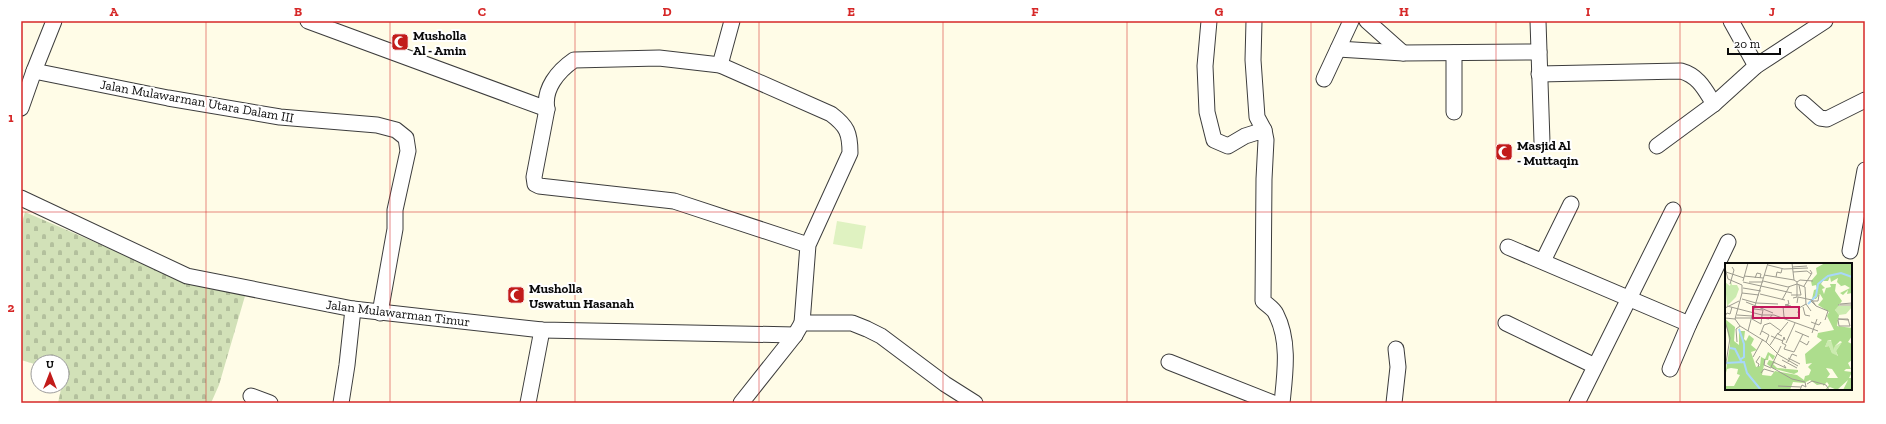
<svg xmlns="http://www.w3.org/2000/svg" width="1886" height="424" viewBox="0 0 1886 424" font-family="'Zilla Slab',serif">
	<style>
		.cemetery { fill: url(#cemetery-stones) }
		.pitch { fill: #dff2c1 }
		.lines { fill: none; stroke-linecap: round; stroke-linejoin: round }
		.minor-casing { stroke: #3d3d3d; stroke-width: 17 }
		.minor { stroke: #fff; stroke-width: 15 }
		.grid { fill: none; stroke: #d62828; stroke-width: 1; stroke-opacity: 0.55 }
		.labels { text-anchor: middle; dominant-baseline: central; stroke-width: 4; stroke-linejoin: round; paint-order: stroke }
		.poi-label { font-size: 13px; font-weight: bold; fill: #0a0a0a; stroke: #fff; text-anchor: start }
		.street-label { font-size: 13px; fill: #0a0a0a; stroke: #fff }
		.inset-river { fill: none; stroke: #a8d7fa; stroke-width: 2 }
		.inset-road { fill: none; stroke: #9d9b8f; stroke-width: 1 }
		.view { fill: #c2185b; fill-opacity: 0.15; stroke: #c2185b; stroke-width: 2 }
		.inset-edge { fill: none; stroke: #0a0a0a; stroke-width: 2 }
		.neatline { fill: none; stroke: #d62828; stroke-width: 1.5 }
		.grid-label { font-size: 13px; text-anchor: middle; font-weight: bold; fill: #d62828 }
	</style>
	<defs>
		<pattern id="cemetery-stones" width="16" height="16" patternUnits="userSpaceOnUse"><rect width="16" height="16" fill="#d2e1b8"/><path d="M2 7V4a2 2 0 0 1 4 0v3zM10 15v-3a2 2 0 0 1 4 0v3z" fill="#b3c09d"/></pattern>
	</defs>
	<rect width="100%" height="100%" fill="#fffce7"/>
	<polygon class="cemetery" points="25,212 171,275 245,296 219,385 211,403 58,403 64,375 62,373 62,362 38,362 38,365 21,360 21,226"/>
	<polygon class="pitch" points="837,221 866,226 862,249 833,244"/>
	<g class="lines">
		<defs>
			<g id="minor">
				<polyline points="308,21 547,109"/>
				<path d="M1209 21 1205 66 1207 112 1214 140 1228 146 1245 136 1264 130 1266 140 1264 179 1263 301C1267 305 1274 309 1276 314 1290 341 1285 374 1282 403"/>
				<polyline points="1254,21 1253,60 1257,117 1264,130"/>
				<polyline points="1367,21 1403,53"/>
				<polyline points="1538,21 1542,142"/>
				<polyline points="1731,21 1756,66"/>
				<polyline points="1338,49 1403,53 1539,52"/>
				<polyline points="1454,53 1454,112"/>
				<polyline points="720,65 732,21"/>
				<polyline points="34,71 168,98 280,117 377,125 396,130 406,138 408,151 395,210 395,229 380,313"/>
				<path d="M1539 74 1681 71C1699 76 1705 90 1714 104L1756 66 1825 21"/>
				<polyline points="1324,79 1351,21"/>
				<polyline points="1803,103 1820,118 1827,119 1865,100"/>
				<polyline points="21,108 34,71 54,21"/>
				<polyline points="1657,146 1714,104"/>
				<polyline points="21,198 187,276 353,309 542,330 795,335"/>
				<polyline points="1508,247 1689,324 1728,242"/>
				<polyline points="1850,251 1865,170"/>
				<polyline points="1543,261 1571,204"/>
				<path d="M802 323 808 245 850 153C850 133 847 126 831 114L720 65 659 58 574 60C558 71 543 89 547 109L534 177 535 184 539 186 674 201 808 245"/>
				<polyline points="1506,323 1595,366"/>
				<polyline points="1169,362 1273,403"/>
				<polyline points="1670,369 1689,324"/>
				<polyline points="251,396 270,403"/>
				<polyline points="341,403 347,365 353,309"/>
				<polyline points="528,403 542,330"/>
				<polyline points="741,403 795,335 802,323 852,323 867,329 881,336 945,384 975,403"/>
				<polyline points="1394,403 1398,367 1396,349"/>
				<polyline points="1577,403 1673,210"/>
			</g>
		</defs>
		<use href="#minor" class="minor-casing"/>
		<use href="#minor" class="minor"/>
	</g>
	<path class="grid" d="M206 21V403M390 21V403M575 21V403M759 21V403M943 21V403M1127 21V403M1311 21V403M1496 21V403M1680 21V403M21 212H1865"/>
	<defs>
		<symbol id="mosque-square" viewBox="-11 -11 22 22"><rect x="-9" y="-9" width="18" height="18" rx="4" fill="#c21b1a" stroke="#fff"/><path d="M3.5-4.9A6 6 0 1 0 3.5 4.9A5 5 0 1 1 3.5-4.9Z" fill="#fff"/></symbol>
	</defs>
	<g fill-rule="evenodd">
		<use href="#mosque-square" x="390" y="32" width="20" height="20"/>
		<use href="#mosque-square" x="1494" y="142" width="20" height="20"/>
		<use href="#mosque-square" x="506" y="285" width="20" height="20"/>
	</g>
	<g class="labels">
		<g class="poi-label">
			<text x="413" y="35">Musholla<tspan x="413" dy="15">Al - Amin</tspan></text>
			<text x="1517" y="145">Masjid Al<tspan x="1517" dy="15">- Muttaqin</tspan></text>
			<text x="529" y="288">Musholla<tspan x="529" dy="15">Uswatun Hasanah</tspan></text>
		</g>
		<g class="street-label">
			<text transform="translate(197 101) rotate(10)">Jalan Mulawarman Utara Dalam III</text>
			<text transform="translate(398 313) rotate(7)">Jalan Mulawarman Timur</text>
		</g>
	</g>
	<g transform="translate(1725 263)">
		<rect width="127" height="127" fill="#fffce7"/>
		<path d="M6 18 7 22H12L14 26 11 34 2 43 0 19 5 23ZM112 43H127V44L121 51 114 52 110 47ZM103 77 107 78 110 87V83L117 79 111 88 113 94 107 90 104 83 100 84Z" fill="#cbebaf"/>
		<path d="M100 0H127V30L122 31 123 27 118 32 115 30 125 25 120 22 113 24 116 23 112 19 113 15 106 19 105 14 103 18H98L96 21 100 25 97 26 99 31 101 25 106 24 105 21H111L110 28 117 38 110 47 114 52 112 63 127 65V73L123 79 127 81V97L123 100 126 106H121L119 108 127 109 124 115H127V127H118L123 117 112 127 105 124 100 127 104 122 102 119 98 123V121L92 122 85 117 79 120 68 119 65 127H0V123H9L15 112 12 111 13 106 6 105 2 106 0 113 5 82 0 56 10 64 9 78 14 82V64L15 68H20L19 76 21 78 24 72 29 76 26 82 32 87 26 89 31 104 35 103 36 94 40 96 43 89 50 93 48 97 44 92 43 97H40L37 112 46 113 50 108 72 112 79 117 80 113 84 112 86 107 83 104 87 100 81 101 80 91 97 77 92 74 93 70 109 67 102 53 104 49 93 42 98 36 95 31 91 36H87L89 27 92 26 91 22 87 23 86 18 92 11 91 5ZM103 77H106L109 87 110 83 115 78 117 79 111 88 113 93 107 90 104 83 100 84ZM101 105 107 106 113 115H102L105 111ZM44 97 51 99 48 101 52 105 73 107V109L69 111 47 105 42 101Z" fill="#addd8d" fill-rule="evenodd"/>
		<path class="inset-river" d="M83 41 91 33 93 21 103 13 116 10 127 14M14 66 19 81V94L16 96M5 85 10 86 17 100M0 100 19 99 22 110 36 127"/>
		<path class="inset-road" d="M67 0 69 17 72 19V34L68 35M43 2 59 6 83 5M67 4 82 3M0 5 3 16 17 22V30L10 56 0 55M1 9 19 15M68 9 82 8 86 11M39 12 69 17M19 13 38 15M51 14 52 9 56 10 57 6M30 15 32 10 36 11 35 15M18 18 23 0M38 18 63 24 72 21M18 19 67 30M24 19H38M72 19 75 17 88 18M5 21 9 7 7 4M72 21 80 24 81 41 86 48M79 23 87 10 85 7M18 25 36 28M17 30 34 32M35 31 60 37M66 32H76L74 22M17 36 31 40 53 41M57 37 64 24M63 37 64 41 60 42 66 43M21 39 48 50M72 40 73 34 87 37 91 43 103 48 100 57M115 41 127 40M113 42H127M2 43 37 52H49L93 68M58 43 59 54 62 55M91 43 86 38H93L94 32M78 44 80 52 85 53M0 45 14 38M29 46 38 47 37 52M28 49 43 0M73 50 74 45 81 41M12 52 27 53M0 53 2 50 5 51 7 44M10 55H27M37 55 44 56 47 52M10 56 15 63 41 79 54 92M27 56 36 61 37 52M113 56H123V57ZM113 57 114 63H125L123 56M0 58 5 75 0 106M86 59 94 62 96 59M23 68 28 49M37 68 44 72 41 79M70 68 84 74M87 70 92 56M35 72 39 62 45 60 56 68M46 73 58 78M57 73 53 71 63 59M60 77 59 74 57 80 61 82 59 86 69 89 78 71M75 78 82 82 84 78M12 79 11 66 15 63M61 80 70 60M45 82 53 70M56 83 46 104 67 116 80 119 81 124 77 122 75 127M54 92 73 103M28 94 38 76M63 95 75 101M40 96 39 102 46 105M57 97 72 105M48 99 61 105 59 102M63 99 67 91 72 93M33 104 34 101 31 99 35 93M36 110 39 106 49 109M82 121 87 118 101 122 104 127M53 123 76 124"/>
		<path class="view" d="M28 44H74V55H28Z"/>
		<rect width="127" height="127" class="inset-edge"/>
	</g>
	<rect width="1886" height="424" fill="none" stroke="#ffffff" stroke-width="44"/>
	<g transform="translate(50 374)"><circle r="19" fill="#ffffff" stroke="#9d9d9d"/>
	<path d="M0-3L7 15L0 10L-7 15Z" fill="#c21b1a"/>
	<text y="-6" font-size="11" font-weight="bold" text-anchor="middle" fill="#0a0a0a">U</text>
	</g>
	<path d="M1728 48v6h52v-6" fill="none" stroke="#0a0a0a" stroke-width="2"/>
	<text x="1734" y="48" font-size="12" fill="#0a0a0a" stroke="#ffffff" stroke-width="3" paint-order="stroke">20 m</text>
	<rect x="22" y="22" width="1842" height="380" class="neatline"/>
	<g class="grid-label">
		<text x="114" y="16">A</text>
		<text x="298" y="16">B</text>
		<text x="482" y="16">C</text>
		<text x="667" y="16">D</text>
		<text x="851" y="16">E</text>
		<text x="1035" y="16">F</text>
		<text x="1219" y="16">G</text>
		<text x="1404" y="16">H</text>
		<text x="1588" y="16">I</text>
		<text x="1772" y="16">J</text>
		<text x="11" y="122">1</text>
		<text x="11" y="312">2</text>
	</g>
</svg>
